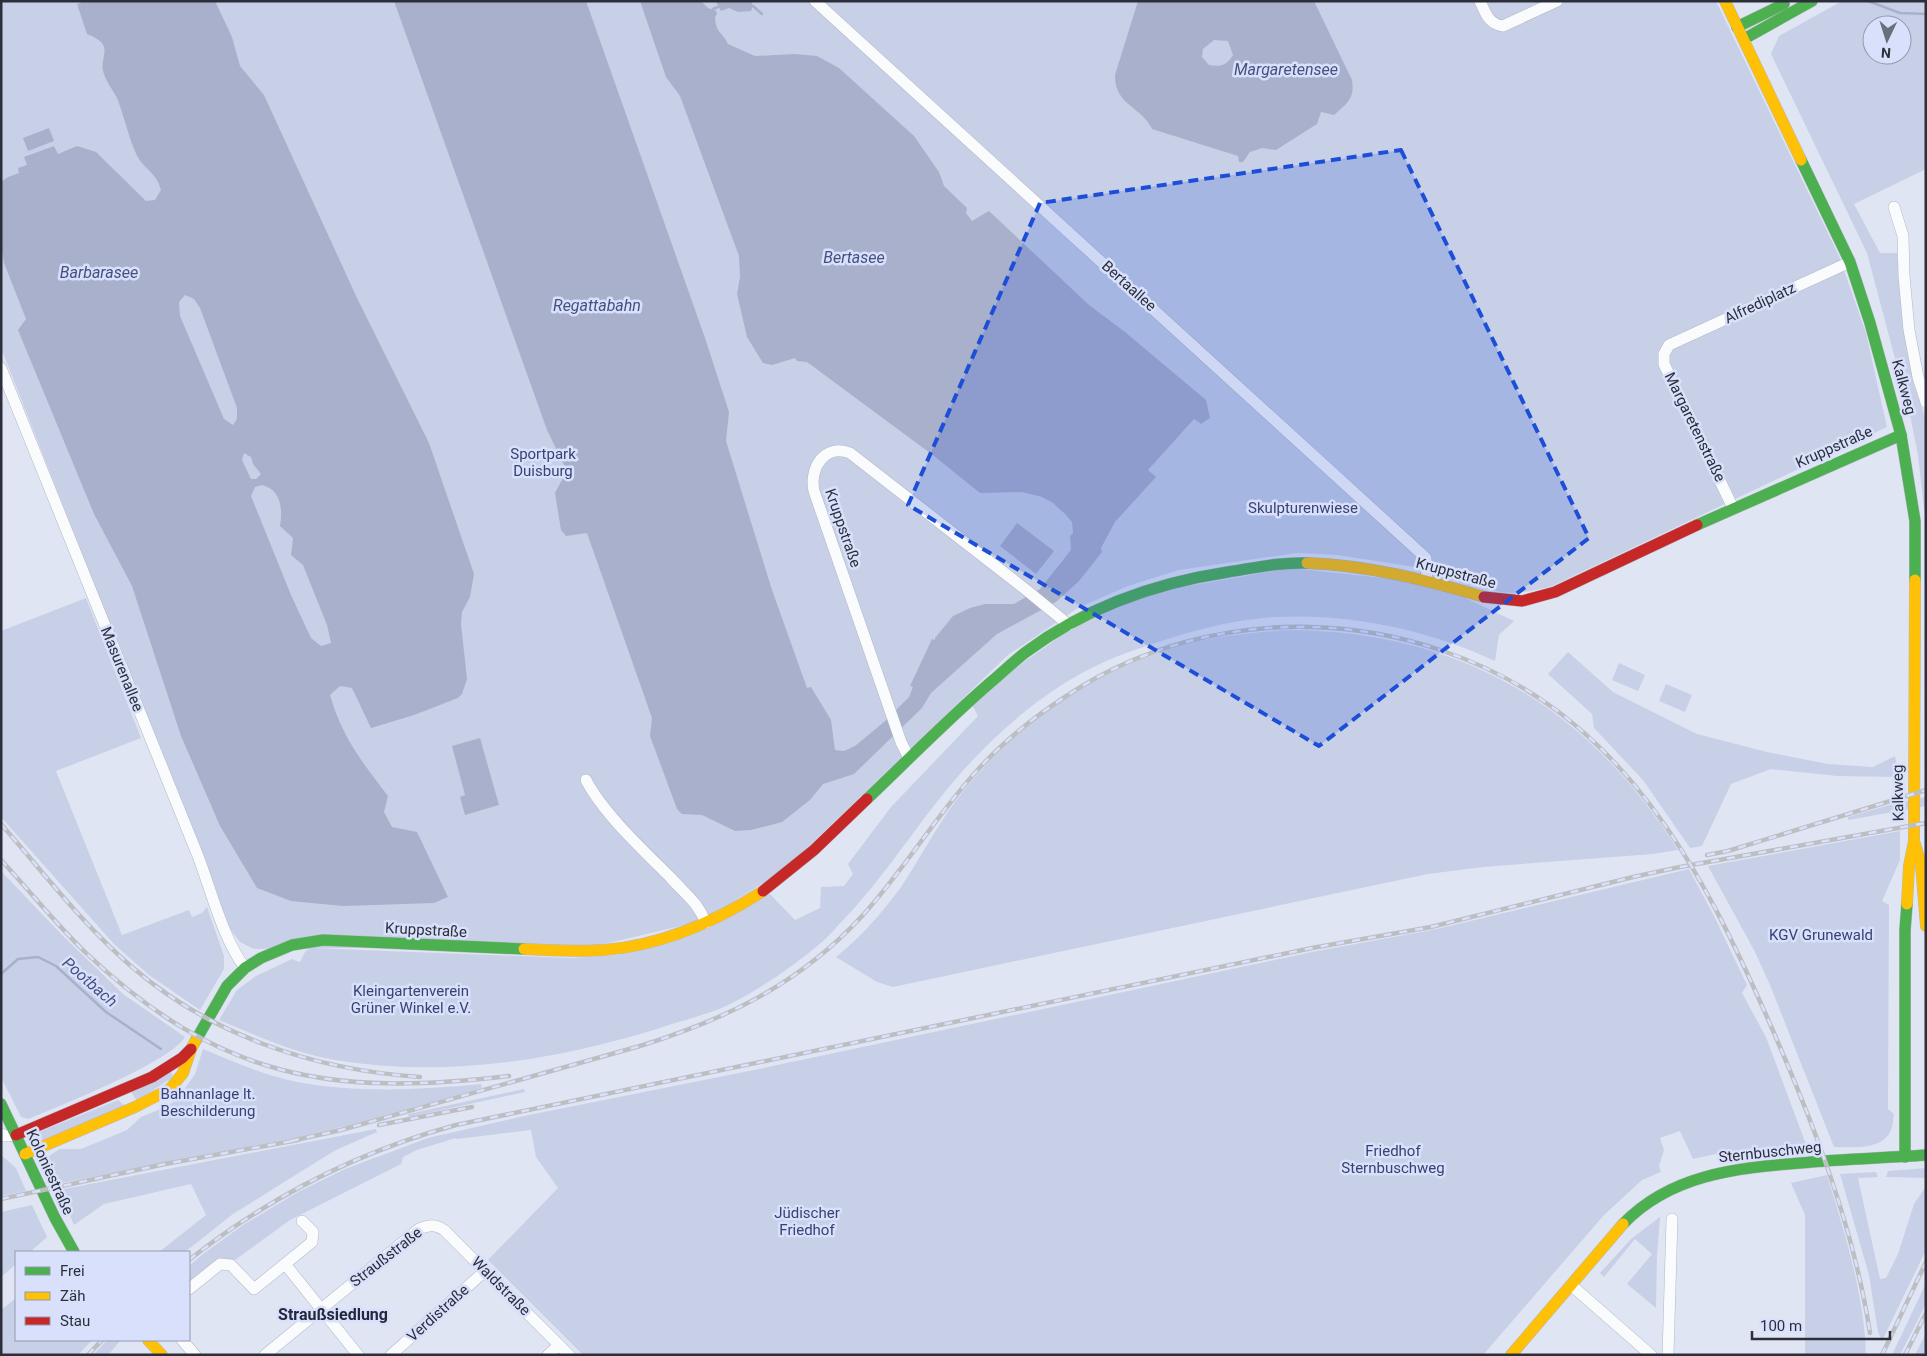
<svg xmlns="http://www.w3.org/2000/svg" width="1927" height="1356" viewBox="0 0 1927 1356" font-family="Roboto,sans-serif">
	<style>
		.green { fill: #c8d0e7; fill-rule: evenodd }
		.water { fill: #a9b0cb; fill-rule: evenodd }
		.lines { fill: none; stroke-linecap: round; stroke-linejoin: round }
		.stream { stroke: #a9b0cb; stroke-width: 2.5 }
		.street-casing { stroke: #b4b7c3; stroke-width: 12 }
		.fast-casing { stroke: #b4b7c3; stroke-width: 12 }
		.slow-casing { stroke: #b4b7c3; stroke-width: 12 }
		.jam-casing { stroke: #b4b7c3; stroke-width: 12 }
		.street { stroke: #fafbfd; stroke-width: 11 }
		.fast { stroke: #4caf50; stroke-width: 11 }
		.slow { stroke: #ffc107; stroke-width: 11 }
		.jam { stroke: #c62828; stroke-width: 11 }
		.rail-casing { stroke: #bdbec2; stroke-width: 4.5 }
		.rail { stroke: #d8e0fc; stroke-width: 2.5; stroke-dasharray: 8; stroke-linecap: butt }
		.marked { fill: #1d4ed8; fill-opacity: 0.2; stroke: #1d4ed8; stroke-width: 4; stroke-dasharray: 10 6; stroke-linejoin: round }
		.labels { text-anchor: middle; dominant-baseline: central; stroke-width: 5; stroke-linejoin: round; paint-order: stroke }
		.street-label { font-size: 15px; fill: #2c2f3a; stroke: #d8e0fc }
		.park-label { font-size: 15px; fill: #394371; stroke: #d8e0fc }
		.water-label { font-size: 16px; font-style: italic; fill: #45507e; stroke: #d8e0fc }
		.neighbourhood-label { font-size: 16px; font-weight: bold; fill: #23283d; stroke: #d8e0fc }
	</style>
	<rect width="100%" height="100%" fill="#e0e5f4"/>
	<g class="green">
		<path d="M1 1H1716L1839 256 1866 333 1887 427 1552 586C1534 591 1519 594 1500 592L1415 567 1337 555 1297 553 1179 570 1128 586 1078 608 1008 655 784 870 702 921 600 945 254 949 240 942 230 929 1 348Z"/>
		<path d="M1842 1H1926V169L1854 204 1880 253H1897L1902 316 1914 384 1926 420V510L1924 509 1918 455 1910 415 1867 253 1771 54 1779 36ZM1872 25H1902V55H1872Z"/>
		<path d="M1291 568 1411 581 1455 593 1514 621 1499 635 1495 661C1429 630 1350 613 1277 617 1244 618 1208 627 1177 636 1152 644 1126 652 1102 663 1052 686 1007 723 970 763 925 811 892 868 847 916 839 924 831 934 822 942 793 967 760 989 726 1006 704 1016 679 1021 657 1029 553 1061 444 1078 335 1060 295 1053 257 1036 219 1020L237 990 256 976 292 959 300 962 305 952 310 948 571 958 619 955 770 894 795 920 820 908 821 887 844 886 853 874 848 864 891 807 978 716 972 705 1001 678 1071 629 1149 593Z"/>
		<polygon points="86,598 141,738 56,771 122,935 189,910 192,917 202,913 207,907 224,956 224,969 200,1010 149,975 114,944 1,817 1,631"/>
		<path d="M1289 630C1460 631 1587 706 1678 850L1653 854 1483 867 1428 874 893 987 877 982 836 957C861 937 882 913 901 887 917 863 931 837 947 813 1004 730 1095 668 1191 643 1223 635 1256 632 1289 630Z"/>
		<polygon points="1568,652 1613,692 1697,734 1767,752 1828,764 1873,767 1895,756 1899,777 1837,776 1771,769 1731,784 1702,846 1690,848 1643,780 1594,728 1592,714 1548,674"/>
		<polygon points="1619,663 1645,675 1638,691 1612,680"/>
		<polygon points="1666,684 1692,695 1685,712 1659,701"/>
		<polygon points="1926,797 1926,806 1848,820 1848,817 1896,803"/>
		<path d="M1900 831V860L1882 901 1889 905 1888 1109 1894 1114C1893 1119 1893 1125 1891 1130 1883 1151 1851 1147 1834 1147L1770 985 1755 952 1708 866Z"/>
		<path d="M1689 869 1715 918 1747 985 1742 993 1766 1037 1807 1147C1768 1147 1731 1149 1693 1159L1680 1131 1660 1138 1664 1150 1659 1166 1661 1172 1642 1180 1604 1215 1483 1355H583L488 1260 558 1188 536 1157 531 1130 457 1139 456 1138 417 1150 403 1157 401 1164 290 1220 235 1260 218 1258 189 1282V1266L203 1254 243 1225 298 1192 345 1169 428 1138 529 1115 759 1069 1312 952 1437 929Z"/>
		<path d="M1 871 63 936 123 994 185 1037C169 1063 61 1105 29 1119L21 1117 1 1077Z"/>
		<path d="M203 1049C234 1062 264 1075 297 1082 357 1093 421 1090 481 1084L482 1088 347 1126 286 1140 56 1184C53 1174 52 1165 49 1156L60 1149H81L127 1130 141 1117 163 1108 177 1100 195 1074Z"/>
		<polygon points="171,1071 173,1077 137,1101 131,1092"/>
		<polygon points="524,1089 525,1092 409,1117 408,1114"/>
		<polygon points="118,1100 125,1106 43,1142 39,1132"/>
		<polygon points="376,1129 377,1132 336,1150 289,1179 233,1214 185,1252 159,1252 206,1215 191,1184 104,1204 74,1225 59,1190"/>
		<polygon points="1,1155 16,1168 26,1191 1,1196"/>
		<polygon points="1926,1168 1926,1178 1886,1177 1888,1171"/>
		<polygon points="1876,1172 1878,1177 1858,1178 1880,1279 1886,1278 1898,1254 1914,1204 1926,1186 1926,1250 1882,1341 1878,1332 1869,1275 1840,1174"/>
		<path d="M1827 1175C1845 1234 1864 1293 1866 1355H1805V1215L1791 1183Z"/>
		<polygon points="32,1205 47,1237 30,1252 16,1252 16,1264 1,1277 1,1212"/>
		<polygon points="1660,1217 1657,1256 1656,1308 1627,1284 1652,1254 1635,1239 1604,1277 1600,1273 1631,1239"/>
		<polygon points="1926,1283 1926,1304 1900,1355 1892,1355"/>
		<polygon points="16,1298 16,1340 92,1340 78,1355 1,1355 1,1310"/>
		<polygon points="1926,1333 1926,1355 1915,1355"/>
		<polygon points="107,1340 121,1340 108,1355 93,1355"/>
	</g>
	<g class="water">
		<path d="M80 1H215L232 37 240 66 264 95 357 298 429 443 474 574 470 597 462 612 461 624 467 679 462 694 458 698 414 715 371 728 352 688 340 686 330 695C342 737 362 762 388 796L384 812 392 827 417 832 448 897 434 903 343 906 291 901 257 888 220 826 181 736 132 586 94 514 18 330 26 319 4 263 1 245V182L8 177 19 173 18 168 27 165 24 157 54 146 58 154 77 146 96 152 146 201 155 200 161 190C157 174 147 171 139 159 130 144 124 115 117 98 113 90 107 83 104 74 97 57 118 46 87 34L77 4 81 3ZM185 295 194 299 200 308 237 408V419L233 425 224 419 180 316 179 302ZM244 453 251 457 253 464 261 474 256 479H251L242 460ZM262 485C281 489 283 510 280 526L293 538 291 555 303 565 327 625 331 643 321 646 311 638 291 595 251 496 255 487Z"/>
		<path d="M394 1H586L705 338 729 412 726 441 772 590 807 688 811 687 831 720 835 750 844 751 855 746 884 722 909 697 913 687 910 686 932 639 935 640V638L953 616 970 608 985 604H1014L1040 589 1071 550 1070 536 1073 533 1072 522 1065 514 1053 503 1042 497 1022 492 980 493 934 456 807 362 797 361 795 358 772 365 763 363 747 337 737 294 740 277 739 256 680 96 666 77 640 1H701L708 8 716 11 717 14 715 17C716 34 722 31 728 44L755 56 795 54 817 56 839 68 914 136 939 172 944 186 967 208 966 213 972 221 989 211 1089 305 1125 332 1206 400 1210 418 1201 424 1194 419 1148 470 1156 477 1115 522 1101 548 1102 552 1079 581 1056 602 997 634 931 693 922 708 854 774 823 784 810 800 782 822 751 830 735 831 702 815 682 814 677 809 650 736 652 718 587 533 566 536 561 530 555 493 564 476 569 475 547 430Z"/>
		<polygon points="717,1 751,1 753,6 751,11 738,12 729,8 721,11 716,2"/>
		<path d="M1138 1H1314L1352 80C1355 99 1347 103 1334 115L1321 112 1317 124 1276 150 1262 148 1250 152 1243 162H1239L1238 156 1152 129C1142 107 1114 105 1115 75ZM1214 40 1228 41 1233 55C1226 66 1221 67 1209 65L1202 57 1203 49Z"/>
		<polygon points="49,128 54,141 28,151 23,138"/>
		<polygon points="1017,523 1054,551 1036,574 1000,546"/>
		<polygon points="480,738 499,805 465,815 460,797 465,795 452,746"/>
	</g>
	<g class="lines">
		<g class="stream">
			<polyline points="1868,1 1900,13 1926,14"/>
			<polyline points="753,6 762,14"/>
			<polyline points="713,9 718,7"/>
			<polyline points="1,974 18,959 38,957 56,966 106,1012 161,1049"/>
		</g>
		<defs>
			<g id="street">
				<polyline points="815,1 1426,558 1427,580"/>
				<path d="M1480 1C1485 13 1489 24 1503 26L1557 1"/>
				<polyline points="1894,207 1903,236 1904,276 1909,330 1918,377 1926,402"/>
				<path d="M1 368 198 856C211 890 223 939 245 968"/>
				<polyline points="1733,508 1664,364 1664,354 1669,345 1850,262"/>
				<path d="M909 758 901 742 814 491C809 468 825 443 850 453L1025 589 1069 625"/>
				<path d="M586 780C603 813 644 851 671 878 686 895 697 901 706 923"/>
				<polyline points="1,1134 5,1136 16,1135"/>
				<polyline points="285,1264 358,1355"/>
				<polyline points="1571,1285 1651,1355"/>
				<polyline points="189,1289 220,1264 231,1265 254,1289 312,1242 313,1232 302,1221"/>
				<polyline points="182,1340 195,1355"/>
				<path d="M265 1355 419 1229C429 1225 435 1224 444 1230L569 1355"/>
				<polyline points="391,1355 485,1271"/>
				<polyline points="548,1355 559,1345"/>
				<polyline points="1668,1355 1672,1219"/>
			</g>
			<g id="fast">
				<polyline points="1737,27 1784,4"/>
				<polyline points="1744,39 1812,1"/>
				<polyline points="1801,160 1850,262 1870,323 1901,435 1915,521 1915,580"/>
				<polyline points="1697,525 1901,435"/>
				<path d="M867 799C908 760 948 719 991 682 1003 672 1014 661 1026 652 1085 608 1155 583 1228 572 1254 568 1280 562 1307 563"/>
				<polyline points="196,1040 227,986 245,968 261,958 292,945 323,940 524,949"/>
				<polyline points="1,1104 55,1218 74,1252"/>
				<polyline points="1905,1157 1905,930 1907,904"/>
				<path d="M1623 1224C1670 1175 1735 1168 1800 1163 1842 1159 1884 1158 1926 1155"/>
			</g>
			<g id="slow">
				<polyline points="1725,1 1801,160"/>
				<path d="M1307 563C1367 565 1427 580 1484 597"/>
				<polyline points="1915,844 1921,865 1926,926"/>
				<polyline points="1907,904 1909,866 1914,841 1915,580"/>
				<path d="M524 949C551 950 578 952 604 950 662 945 715 922 763 891"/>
				<polyline points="25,1154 135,1107 170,1089 183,1073 191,1049 196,1040"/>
				<polyline points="148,1340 162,1355"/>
				<polyline points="1511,1355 1623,1224"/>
			</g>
			<g id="jam">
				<polyline points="1484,597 1522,601 1555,592 1697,525"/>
				<polyline points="763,891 814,850 867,799"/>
				<polyline points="16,1135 152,1077 182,1058 191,1049"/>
			</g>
		</defs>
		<use href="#street" class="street-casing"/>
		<use href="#fast" class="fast-casing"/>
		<use href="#slow" class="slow-casing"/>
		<use href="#jam" class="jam-casing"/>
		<use href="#street" class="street"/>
		<use href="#fast" class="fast"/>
		<use href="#slow" class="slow"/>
		<use href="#jam" class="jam"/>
		<defs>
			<g id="rail">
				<path d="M1 824C43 872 83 925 132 967 212 1036 315 1070 420 1077"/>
				<polyline points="1707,855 1728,851 1926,790"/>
				<path d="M1 860C29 890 55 923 85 952 219 1079 331 1097 509 1076"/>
				<polyline points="379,1125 472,1107"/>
				<path d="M291 1141 341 1130 640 1046C727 1019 801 983 863 915 903 871 934 819 974 774 1002 742 1035 716 1071 693 1142 647 1226 625 1310 627 1356 628 1400 636 1443 651 1623 712 1703 870 1774 1033 1816 1130 1854 1229 1870 1333"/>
				<polyline points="1,1199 165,1164 298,1140"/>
				<path d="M189 1260C269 1197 357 1152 456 1125L1312 948 1431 927 1633 877 1680 867 1926 823"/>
				<polyline points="88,1355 102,1340"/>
				<polyline points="1882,1355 1926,1262"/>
				<polyline points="1905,1355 1926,1313"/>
			</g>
		</defs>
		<use href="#rail" class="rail-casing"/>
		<use href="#rail" class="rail"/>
	</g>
	<path class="marked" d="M1401 150 1589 538 1319 746 908 505 1040 203Z"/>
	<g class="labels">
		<g class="street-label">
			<text transform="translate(1129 286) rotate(42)">Bertaallee</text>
			<text transform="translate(1760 303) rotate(-25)">Alfrediplatz</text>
			<text transform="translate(1904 387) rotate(75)">Kalkweg</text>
			<text transform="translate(1695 427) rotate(64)">Margaretenstraße</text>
			<text transform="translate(1834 447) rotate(-24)">Kruppstraße</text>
			<text transform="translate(843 528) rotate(71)">Kruppstraße</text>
			<text transform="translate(1456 573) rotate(15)">Kruppstraße</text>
			<text transform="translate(122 669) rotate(68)">Masurenallee</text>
			<text transform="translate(1898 793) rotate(-91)">Kalkweg</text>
			<text transform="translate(426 930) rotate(3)">Kruppstraße</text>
			<text transform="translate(1770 1152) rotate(-6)">Sternbuschweg</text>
			<text transform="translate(50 1172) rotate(65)">Koloniestraße</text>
			<text transform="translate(386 1257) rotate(-38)">Straußstraße</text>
			<text transform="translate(501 1286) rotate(45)">Waldstraße</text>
			<text transform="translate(438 1313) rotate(-42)">Verdistraße</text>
		</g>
		<g class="park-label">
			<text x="543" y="454">Sportpark<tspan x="543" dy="17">Duisburg</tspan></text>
			<text x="1303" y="508">Skulpturenwiese</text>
			<text x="1821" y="935">KGV Grunewald</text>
			<text x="411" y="991">Kleingartenverein<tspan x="411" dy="17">Grüner Winkel e.V.</tspan></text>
			<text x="208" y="1094">Bahnanlage lt.<tspan x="208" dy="17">Beschilderung</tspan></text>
			<text x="1393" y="1151">Friedhof<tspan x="1393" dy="17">Sternbuschweg</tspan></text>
			<text x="807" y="1213">Jüdischer<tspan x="807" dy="17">Friedhof</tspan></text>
		</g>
		<g class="water-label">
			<text x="1286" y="69">Margaretensee</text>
			<text x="854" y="257">Bertasee</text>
			<text x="99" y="272">Barbarasee</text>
			<text x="597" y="305">Regattabahn</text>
			<text transform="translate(90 982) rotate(41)">Pootbach</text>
		</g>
		<g class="neighbourhood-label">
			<text x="333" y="1314">Straußsiedlung</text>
		</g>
	</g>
	<rect width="1927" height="1356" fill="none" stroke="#2c2f3a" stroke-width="5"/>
	<rect x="15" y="1251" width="175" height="90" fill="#d8e0fc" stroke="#9399ae"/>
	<rect x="25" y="1267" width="25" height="8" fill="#4caf50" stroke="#9399ae"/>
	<text x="60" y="1276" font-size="15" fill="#2c2f3a">Frei</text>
	<rect x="25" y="1292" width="25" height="8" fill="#ffc107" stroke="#9399ae"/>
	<text x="60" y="1301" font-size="15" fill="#2c2f3a">Zäh</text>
	<rect x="25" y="1317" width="25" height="8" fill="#c62828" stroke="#9399ae"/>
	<text x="60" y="1326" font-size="15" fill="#2c2f3a">Stau</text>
	<g transform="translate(1887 40) rotate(184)"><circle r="24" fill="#d8e0fc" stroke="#9399ae"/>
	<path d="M0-4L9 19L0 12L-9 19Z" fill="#6b6f7b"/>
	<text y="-8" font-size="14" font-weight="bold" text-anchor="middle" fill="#2c2f3a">N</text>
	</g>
	<path d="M1752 1331v8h138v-8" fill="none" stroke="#2c2f3a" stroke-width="2.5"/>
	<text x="1760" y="1331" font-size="15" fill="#2c2f3a" stroke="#d8e0fc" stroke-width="4" paint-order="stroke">100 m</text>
</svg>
